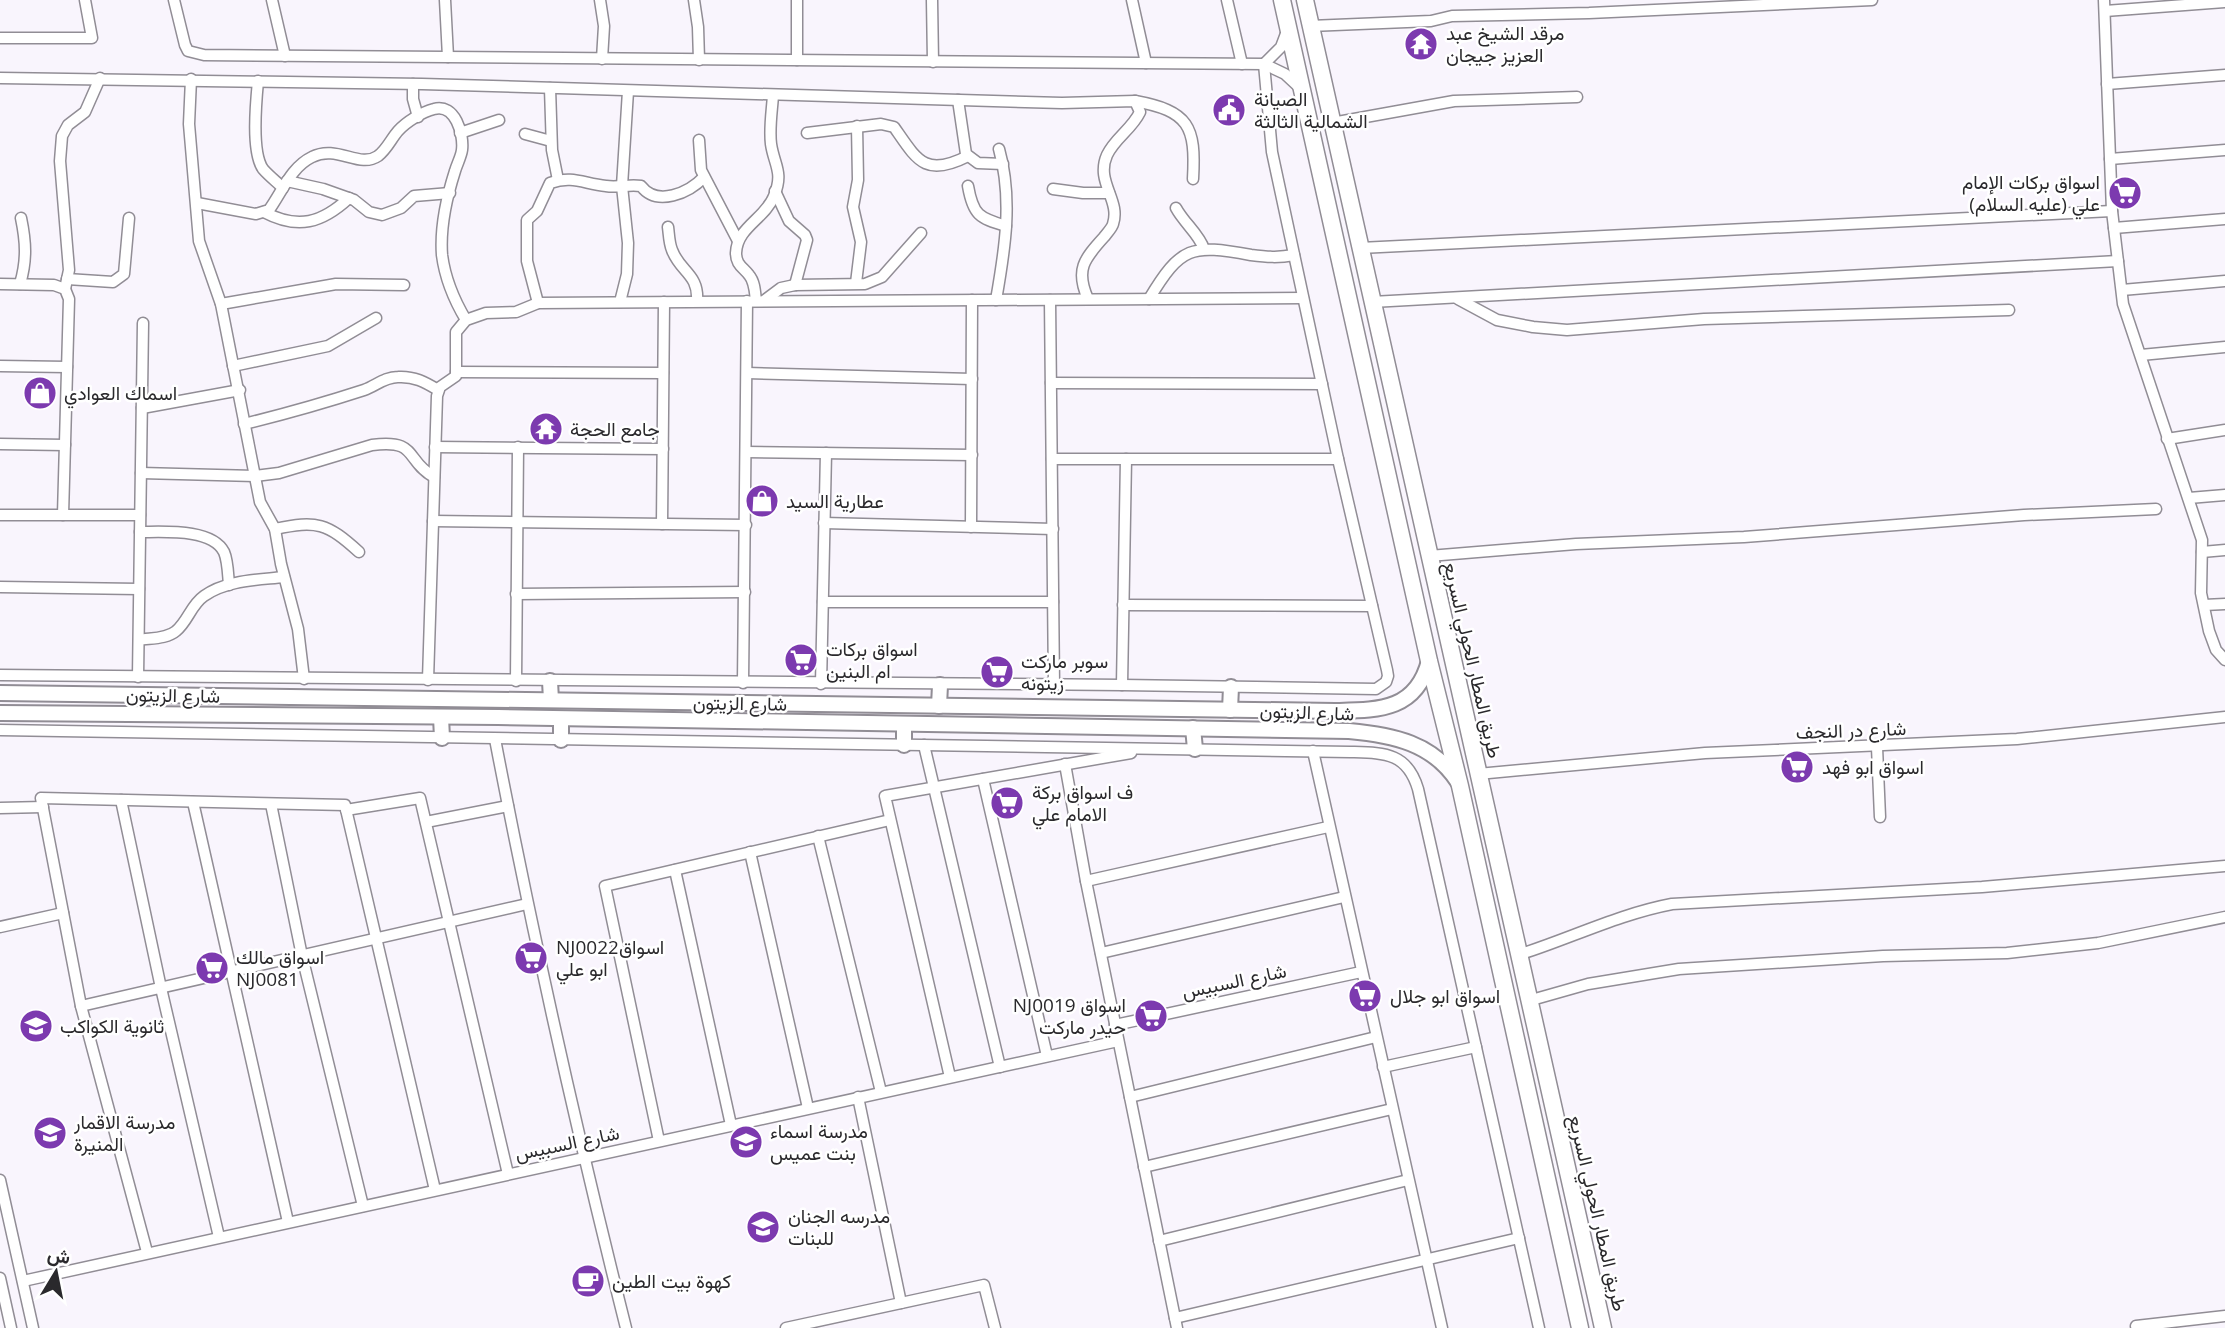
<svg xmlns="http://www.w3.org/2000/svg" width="2225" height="1328" viewBox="0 0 2225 1328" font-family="'Open Sans',Vazirmatn,sans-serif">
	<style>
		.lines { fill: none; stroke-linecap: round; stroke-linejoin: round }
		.minor-casing { stroke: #918d95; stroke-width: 13 }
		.secondary-casing { stroke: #918d95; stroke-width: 18 }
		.trunk-casing { stroke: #918d95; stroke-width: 19 }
		.minor { stroke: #fff; stroke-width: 10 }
		.secondary { stroke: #fff; stroke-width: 14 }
		.trunk { stroke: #fff; stroke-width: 16 }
		.labels { text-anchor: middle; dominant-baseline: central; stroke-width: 5; stroke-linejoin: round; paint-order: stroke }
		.poi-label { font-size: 19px; fill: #2a292c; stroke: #fff; text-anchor: start }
		.street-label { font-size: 19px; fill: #2a292c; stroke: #fff }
	</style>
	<rect width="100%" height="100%" fill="#f9f5fd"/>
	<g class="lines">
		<defs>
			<g id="minor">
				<polyline points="174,0 185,45 188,51 204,55 1264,64 1285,74 1299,87"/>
				<polyline points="272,0 285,56"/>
				<polyline points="445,0 448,57"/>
				<polyline points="600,0 604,26 602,59"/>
				<polyline points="694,0 698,27 699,60"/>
				<polyline points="797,0 797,60"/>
				<polyline points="932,0 933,62"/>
				<polyline points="1132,0 1146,63"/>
				<polyline points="1227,0 1242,64"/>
				<polyline points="2104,0 2112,211 2123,304 2202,540 2201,593 2209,631 2216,650 2225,660"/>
				<polyline points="2105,11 2225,2"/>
				<polyline points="1310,26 1431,21 1452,16 1589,13 1872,0"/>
				<polyline points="0,38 92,38 85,0"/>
				<polyline points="1264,64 1281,47 1287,31"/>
				<path d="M0 78 422 84 1062 103 1135 101 1140 112C1132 129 1115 138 1107 155 1095 182 1121 200 1113 224 1112 228 1107 233 1104 237 1084 259 1075 270 1088 299"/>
				<polyline points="191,79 189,124 199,241 221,304 260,502 275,529 281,564 298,629 304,679"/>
				<path d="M258 81C256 102 251 152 263 169 269 176 277 182 283 188"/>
				<polyline points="413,84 413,99 418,117"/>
				<polyline points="2107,84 2225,75"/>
				<polyline points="550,88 552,150 558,180"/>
				<polyline points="958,100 966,154 978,163 1003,164"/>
				<path d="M1135 101C1189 111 1196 126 1193 179"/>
				<polyline points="1332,123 1454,101 1577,97"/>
				<polyline points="460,133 499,120"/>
				<path d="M807 133 881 124 894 127C917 160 925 178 968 156"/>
				<polyline points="525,134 551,141"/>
				<polyline points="699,140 701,170 738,241"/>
				<polyline points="2110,159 2225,150"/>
				<polyline points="287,181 323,189 354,200 369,212 382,215 401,208 414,196 450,193"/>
				<path d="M968 186C973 215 979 218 1006 226"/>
				<polyline points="1053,189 1083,193 1109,193"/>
				<polyline points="775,191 789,221 805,235 807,240 795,285"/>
				<path d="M197 203 256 214 269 210C282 192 291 167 312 157 337 144 359 169 378 156 387 149 391 139 398 131 406 122 422 112 434 109 455 103 464 134 462 150 461 157 457 164 455 171 447 196 440 228 442 255 445 278 454 300 466 320"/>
				<path d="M1176 208C1184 223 1199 234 1204 249"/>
				<path d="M264 212C298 230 322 223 349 198"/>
				<path d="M668 227C669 234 669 243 672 250 680 272 699 274 697 301"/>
				<polyline points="2114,228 2225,219"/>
				<polyline points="1360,248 2112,211"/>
				<polyline points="67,279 113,282 124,274 129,218"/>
				<polyline points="856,283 861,242 853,207 858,180 857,126"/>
				<polyline points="0,284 54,285 65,289 69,299 63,515"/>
				<path d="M20 284C27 260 26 242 21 218"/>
				<polyline points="65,289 69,270 60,161 62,136 68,125 85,112 100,78"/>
				<polyline points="2122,290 2225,281"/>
				<path d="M1149 299C1181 246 1191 244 1251 255 1267 257 1278 258 1294 255"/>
				<polyline points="1458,299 1497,320 1533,327 1567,330 1704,319 2009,310"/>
				<polyline points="765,300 781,288 795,285 865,284 882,277 921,233"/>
				<path d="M996 300C1005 249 1013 199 999 149"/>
				<polyline points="1050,300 1054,686"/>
				<path d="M756 301C755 293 755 282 749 275 743 267 736 265 736 253 737 227 765 219 774 196 784 172 774 165 771 144 769 128 772 111 773 95"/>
				<polyline points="620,302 627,274 628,243 622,186 628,91"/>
				<polyline points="1372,302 2118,261"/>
				<path d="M538 303 527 261V220L537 211 550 183C573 175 584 184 606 186 618 188 629 184 641 186 657 207 689 193 704 177"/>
				<polyline points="221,304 336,284 404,285"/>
				<polyline points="2141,355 2225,347"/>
				<polyline points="0,366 67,367"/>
				<polyline points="233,366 328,346 376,318"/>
				<polyline points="456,372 663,373"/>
				<polyline points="747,373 972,379"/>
				<polyline points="1051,383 1322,384"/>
				<polyline points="142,408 240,390"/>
				<path d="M244 424C285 414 324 403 364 390 376 386 384 377 398 377 414 376 425 382 438 390"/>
				<polyline points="2167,439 2225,430"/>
				<polyline points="0,444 65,445"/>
				<polyline points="435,447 663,449"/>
				<polyline points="746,452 972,455"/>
				<polyline points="1052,459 1338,459"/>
				<path d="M141 473 255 476 279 473 372 445C419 439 404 460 434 477"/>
				<polyline points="2189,498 2225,495"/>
				<polyline points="0,515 140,515"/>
				<polyline points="433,521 746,525"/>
				<polyline points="824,523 1053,529"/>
				<polyline points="662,524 664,302"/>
				<polyline points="971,527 972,300"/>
				<path d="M275 529C317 520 327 523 359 552"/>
				<path d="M140 532C163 532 212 528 224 552 228 561 228 575 229 585"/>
				<polyline points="2202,552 2225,550"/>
				<polyline points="1429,556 1576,544 1744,537 2024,515 2156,509"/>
				<polyline points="0,587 139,589"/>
				<polyline points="516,594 745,592"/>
				<polyline points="823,602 1053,602"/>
				<polyline points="1123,605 1372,606"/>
				<polyline points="2204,605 2225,604"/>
				<path d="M139 640C150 638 167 639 176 631 188 621 191 605 204 596 226 580 258 580 284 577"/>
				<polyline points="0,675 1122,685 1376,689 1386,682 1388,676 1387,670 1338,459 1272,152 1264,64"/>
				<polyline points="138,677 143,323"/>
				<polyline points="428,680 437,396 440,387 456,376 456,332 466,320 486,313 516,312 538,303 1303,298"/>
				<polyline points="516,681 518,447"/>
				<polyline points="743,683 747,301"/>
				<polyline points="821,684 826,453"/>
				<polyline points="1122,685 1126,459"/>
				<path d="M0 730 1350 752C1384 753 1407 752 1418 789L1539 1328"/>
				<path d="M495 739C533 937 577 1133 626 1328"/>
				<polyline points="924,745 1000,1067"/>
				<polyline points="1877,747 1880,817"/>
				<polyline points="1313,751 1442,1328"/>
				<polyline points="1065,764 1086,881 1177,1328"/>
				<polyline points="1478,774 1705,753 2017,739 2225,717"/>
				<polyline points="983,779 1047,1056"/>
				<polyline points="121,800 161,988 219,1237"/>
				<polyline points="193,802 288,1222"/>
				<polyline points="271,804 302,956 363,1206"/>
				<polyline points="0,808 43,807"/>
				<polyline points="346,810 420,798 508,1174"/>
				<polyline points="426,822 508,806"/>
				<polyline points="818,836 881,1092"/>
				<polyline points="750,852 808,1108"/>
				<polyline points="675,870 731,1125"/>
				<polyline points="1086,881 1328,827"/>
				<polyline points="0,927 63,913"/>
				<polyline points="1101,953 1344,897"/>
				<path d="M1518 955C1569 939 1619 914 1672 904L1982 887 2225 866"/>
				<polyline points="1528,1001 1588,984 1679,969 1883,956 2007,953 2098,943 2225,917"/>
				<polyline points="81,1006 527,904"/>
				<polyline points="1115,1025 1361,972"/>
				<polyline points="1383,1067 1476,1047"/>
				<polyline points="950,1077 885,796 1131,753"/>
				<polyline points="858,1097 901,1303"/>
				<polyline points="1130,1097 1376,1037"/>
				<polyline points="659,1141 605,886 890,820"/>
				<polyline points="1144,1167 1392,1109"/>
				<polyline points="0,1180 33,1328"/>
				<polyline points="1159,1241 1408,1180"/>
				<polyline points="147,1252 81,1006 41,798 345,805 435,1190"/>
				<polyline points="0,1278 11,1328"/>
				<polyline points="23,1281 1118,1041"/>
				<polyline points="1175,1318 1519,1238"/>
				<polyline points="2136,1326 2225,1316"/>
				<polyline points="786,1328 984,1285 995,1328"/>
			</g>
			<g id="secondary">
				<polyline points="550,681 551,700"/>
				<path d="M0 693 1335 711C1378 710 1416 711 1429 661"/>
				<polyline points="939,706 940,685"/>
				<polyline points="1230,710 1231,687"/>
				<path d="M0 713 498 717 1349 731C1393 735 1433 743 1458 782"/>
				<polyline points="441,717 442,738"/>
				<polyline points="561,719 561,740"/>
				<polyline points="904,725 904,745"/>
				<polyline points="1193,728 1195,749"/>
			</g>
			<g id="trunk">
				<polyline points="1282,0 1429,661 1460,786 1580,1328"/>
				<polyline points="1305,0 1603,1328"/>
			</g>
		</defs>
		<use href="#minor" class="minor-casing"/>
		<use href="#secondary" class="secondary-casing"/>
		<use href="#trunk" class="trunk-casing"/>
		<use href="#minor" class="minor"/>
		<use href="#secondary" class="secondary"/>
		<use href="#trunk" class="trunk"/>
	</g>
	<defs>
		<symbol id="temple-disc" viewBox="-11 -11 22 22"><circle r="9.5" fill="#7c3aaf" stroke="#fff"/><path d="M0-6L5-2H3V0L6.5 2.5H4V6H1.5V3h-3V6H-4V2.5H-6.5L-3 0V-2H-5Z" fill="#fff"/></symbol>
		<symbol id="civic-disc" viewBox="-11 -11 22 22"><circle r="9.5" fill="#7c3aaf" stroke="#fff"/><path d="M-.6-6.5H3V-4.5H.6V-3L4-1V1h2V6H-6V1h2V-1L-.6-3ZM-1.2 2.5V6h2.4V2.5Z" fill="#fff"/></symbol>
		<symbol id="supermarket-disc" viewBox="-11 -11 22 22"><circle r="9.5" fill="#7c3aaf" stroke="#fff"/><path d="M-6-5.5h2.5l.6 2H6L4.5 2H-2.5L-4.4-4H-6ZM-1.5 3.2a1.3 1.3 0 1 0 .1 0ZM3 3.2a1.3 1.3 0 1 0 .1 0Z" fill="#fff"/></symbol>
		<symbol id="shop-disc" viewBox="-11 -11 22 22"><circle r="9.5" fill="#7c3aaf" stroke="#fff"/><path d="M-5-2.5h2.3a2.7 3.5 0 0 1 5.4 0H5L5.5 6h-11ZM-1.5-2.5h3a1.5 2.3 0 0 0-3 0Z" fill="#fff"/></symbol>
		<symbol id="school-disc" viewBox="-11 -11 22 22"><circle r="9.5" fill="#7c3aaf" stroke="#fff"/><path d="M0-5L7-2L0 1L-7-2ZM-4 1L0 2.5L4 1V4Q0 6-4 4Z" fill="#fff"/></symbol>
		<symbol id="cafe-disc" viewBox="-11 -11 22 22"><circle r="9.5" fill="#7c3aaf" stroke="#fff"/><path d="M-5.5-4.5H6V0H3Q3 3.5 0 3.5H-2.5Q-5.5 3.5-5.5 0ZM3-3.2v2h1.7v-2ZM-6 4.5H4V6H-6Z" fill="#fff"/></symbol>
	</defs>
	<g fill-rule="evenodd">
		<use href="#temple-disc" x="1402" y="25" width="38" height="38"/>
		<use href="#civic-disc" x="1210" y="91" width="38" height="38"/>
		<use href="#supermarket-disc" x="2106" y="174" width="38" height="38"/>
		<use href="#shop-disc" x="21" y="374" width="38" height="38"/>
		<use href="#temple-disc" x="527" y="410" width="38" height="38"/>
		<use href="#shop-disc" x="743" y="482" width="38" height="38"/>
		<use href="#supermarket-disc" x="782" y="641" width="38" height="38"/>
		<use href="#supermarket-disc" x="978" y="653" width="38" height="38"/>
		<use href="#supermarket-disc" x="1778" y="748" width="38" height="38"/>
		<use href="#supermarket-disc" x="988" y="784" width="38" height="38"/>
		<use href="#supermarket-disc" x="512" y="939" width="38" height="38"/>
		<use href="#supermarket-disc" x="193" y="949" width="38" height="38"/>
		<use href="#supermarket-disc" x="1346" y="977" width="38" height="38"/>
		<use href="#supermarket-disc" x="1132" y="997" width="38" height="38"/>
		<use href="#school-disc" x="17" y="1007" width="38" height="38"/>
		<use href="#school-disc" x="31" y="1114" width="38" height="38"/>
		<use href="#school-disc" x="727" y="1123" width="38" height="38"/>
		<use href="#school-disc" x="744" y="1208" width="38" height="38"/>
		<use href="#cafe-disc" x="569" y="1262" width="38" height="38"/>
	</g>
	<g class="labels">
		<g class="poi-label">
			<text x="1446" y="33">مرقد الشيخ عبد<tspan x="1446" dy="22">العزيز جيجان</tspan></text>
			<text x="1254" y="99">الصيانة<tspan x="1254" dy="22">الشمالية الثالثة</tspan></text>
			<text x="2100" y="182" text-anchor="end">اسواق بركات الإمام<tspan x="2100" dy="22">علي (عليه السلام)</tspan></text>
			<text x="64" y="393">اسماك العوادي</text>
			<text x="570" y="429">جامع الحجة</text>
			<text x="786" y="501">عطارية السيد</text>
			<text x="826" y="649">اسواق بركات<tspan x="826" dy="22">ام البنين</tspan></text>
			<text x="1021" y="661">سوبر ماركت<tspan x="1021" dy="22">زيتونه</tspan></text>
			<text x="1822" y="767">اسواق ابو فهد</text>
			<text x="1032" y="792">ف اسواق بركة<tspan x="1032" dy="22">الامام علي</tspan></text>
			<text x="556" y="947">NJ0022اسواق<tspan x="556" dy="22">ابو علي</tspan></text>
			<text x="236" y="957">اسواق مالك<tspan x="236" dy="22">NJ0081</tspan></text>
			<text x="1390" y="996">اسواق ابو جلال</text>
			<text x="1126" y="1005" text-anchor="end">NJ0019 اسواق<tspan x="1126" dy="22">حيدر ماركت</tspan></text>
			<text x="60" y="1026">ثانوية الكواكب</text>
			<text x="74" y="1122">مدرسة الاقمار<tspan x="74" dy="22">المنيرة</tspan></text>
			<text x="770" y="1131">مدرسة اسماء<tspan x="770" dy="22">بنت عميس</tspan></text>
			<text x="788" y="1216">مدرسه الجنان<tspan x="788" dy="22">للبنات</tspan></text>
			<text x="612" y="1281">كهوة بيت الطين</text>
		</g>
		<g class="street-label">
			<text transform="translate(1473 660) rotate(77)">طريق المطار الحولي السريع</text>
			<text transform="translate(173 695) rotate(1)">شارع الزيتون</text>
			<text transform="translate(740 703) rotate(1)">شارع الزيتون</text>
			<text transform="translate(1307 712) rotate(2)">شارع الزيتون</text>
			<text transform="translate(1851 730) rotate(-2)">شارع در النجف</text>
			<text transform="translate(1234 981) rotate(-12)">شارع السبيس</text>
			<text transform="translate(567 1143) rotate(-12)">شارع السبيس</text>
			<text transform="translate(1598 1213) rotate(77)">طريق المطار الحولي السريع</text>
		</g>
	</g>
	<g transform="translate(56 1272) rotate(10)" stroke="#ffffff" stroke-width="5" paint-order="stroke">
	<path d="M0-5L12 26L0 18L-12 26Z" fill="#2a292c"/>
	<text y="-10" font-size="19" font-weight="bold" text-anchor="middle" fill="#2a292c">ش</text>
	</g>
</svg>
